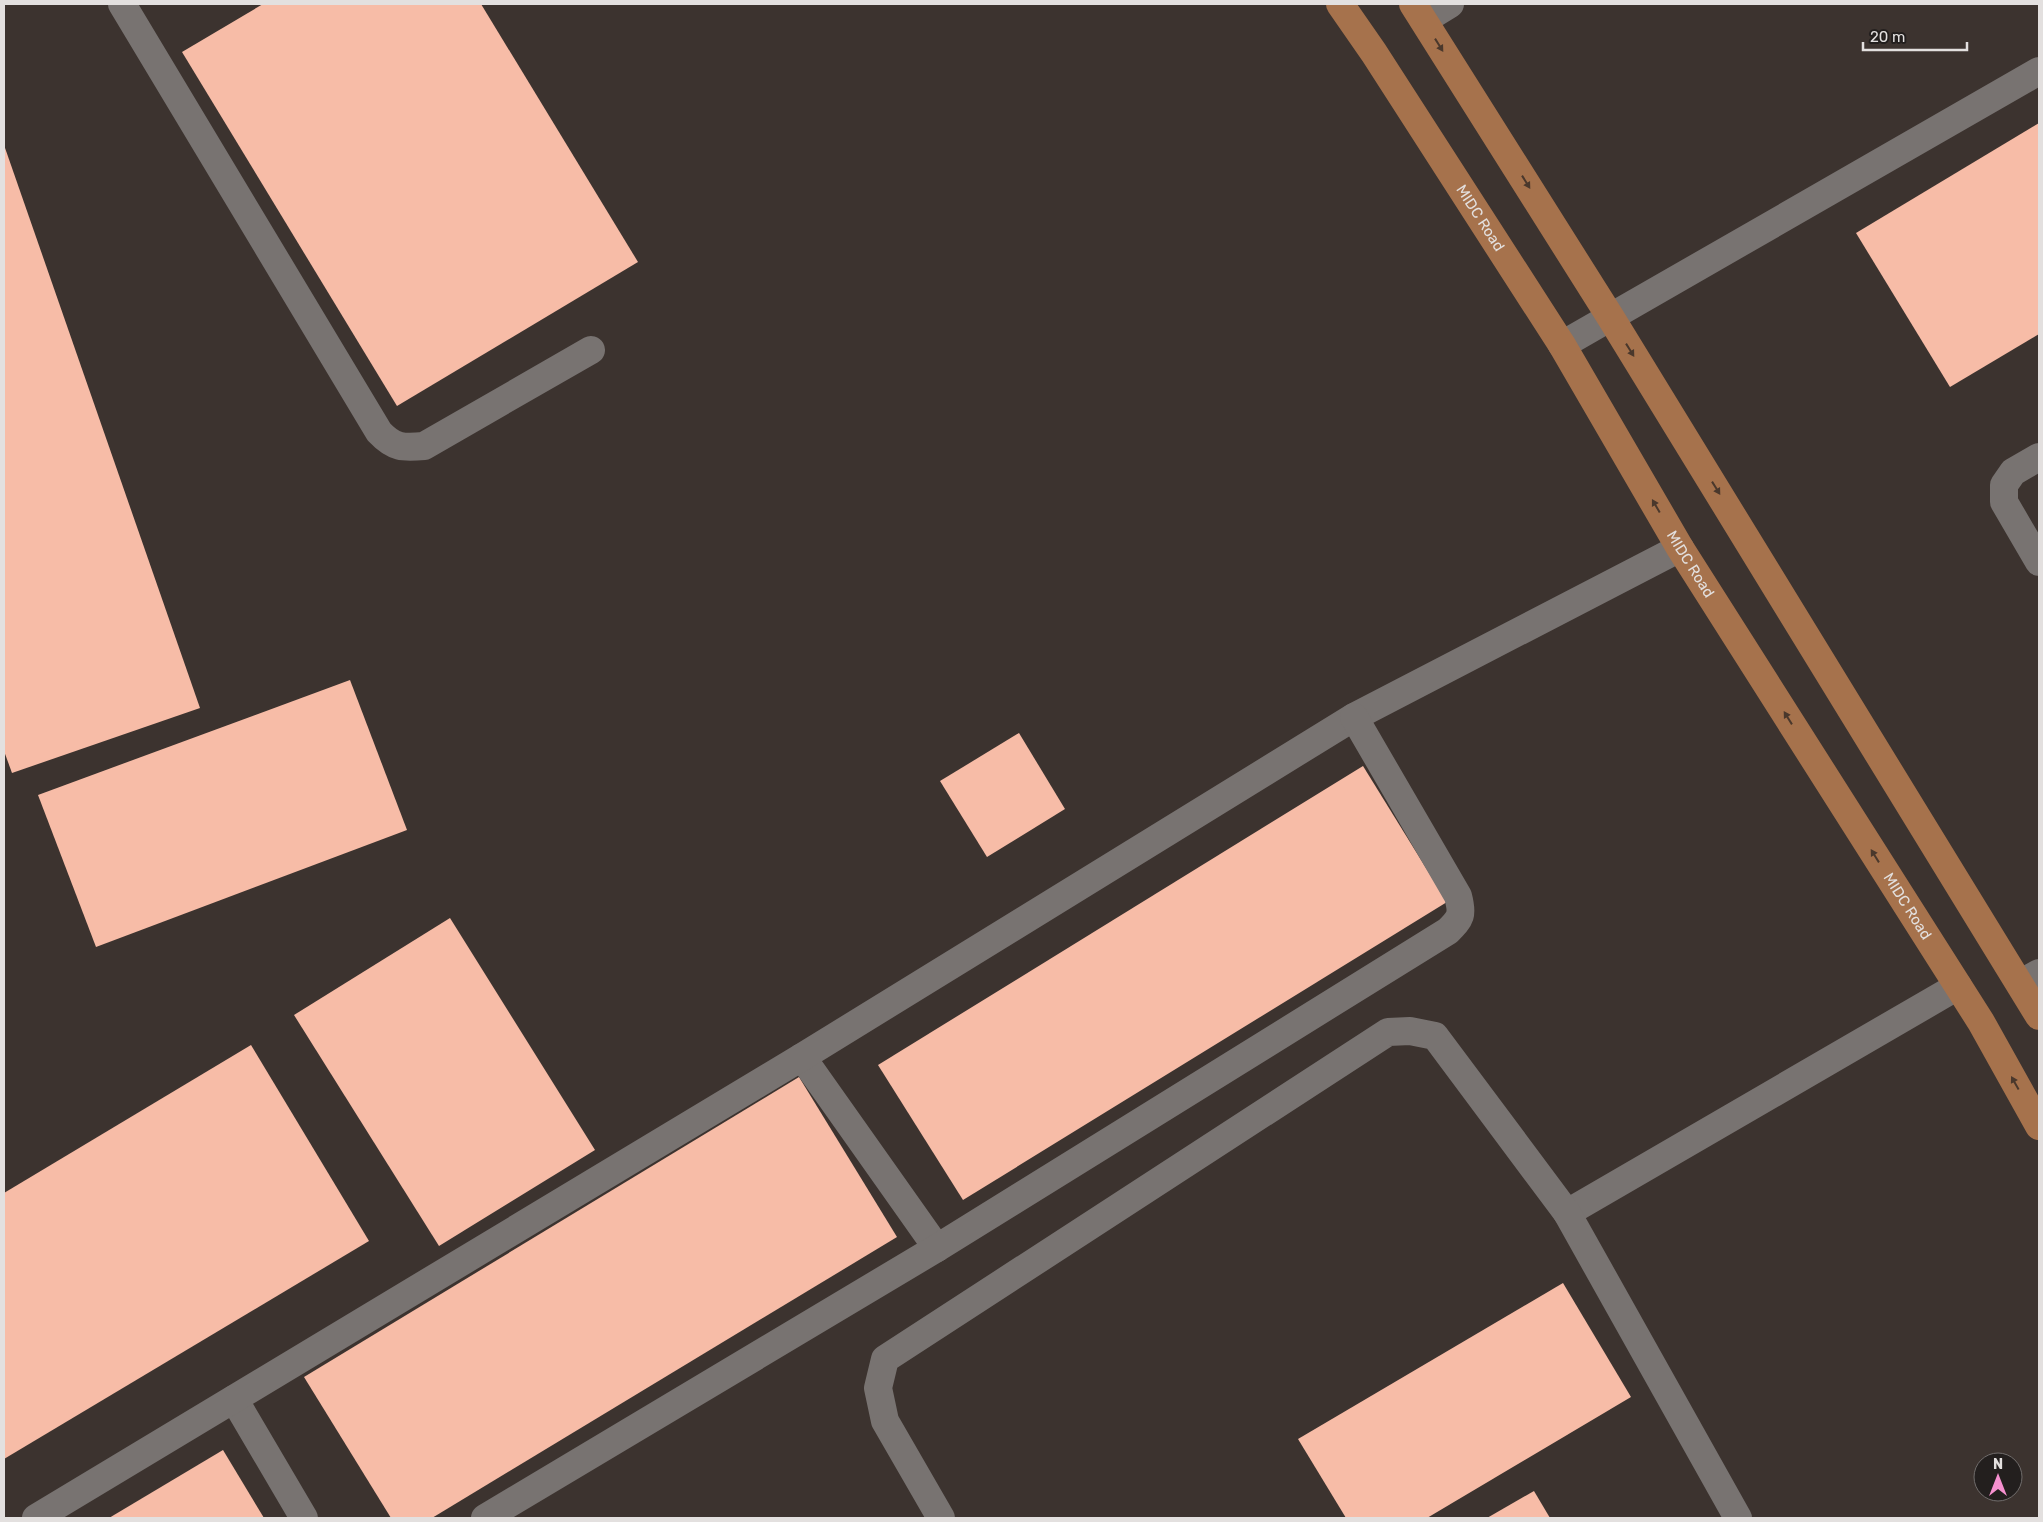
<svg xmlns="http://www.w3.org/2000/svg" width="2043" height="1522" viewBox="0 0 2043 1522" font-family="Rubik,sans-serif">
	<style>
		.built { fill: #3c332f; fill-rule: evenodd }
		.building { fill: #f7bca7 }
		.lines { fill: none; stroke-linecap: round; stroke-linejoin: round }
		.minor { stroke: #787371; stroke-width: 28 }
		.major { stroke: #a6724c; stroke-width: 28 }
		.oneway { fill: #4a382c }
		.labels { text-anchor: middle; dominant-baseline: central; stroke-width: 5; stroke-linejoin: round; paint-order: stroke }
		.street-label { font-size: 15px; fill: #e3e0df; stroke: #231f1e }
	</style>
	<rect width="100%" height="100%" fill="#2d2927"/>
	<path class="built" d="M4 4H2039V1518H4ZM1983 1462H2013V1492H1983Z"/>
	<g class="building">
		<polygon points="263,4 481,4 638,262 397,406 182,52"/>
		<polygon points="2039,123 2039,334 1950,387 1856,233"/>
		<polygon points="4,145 200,708 12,773 4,751"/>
		<polygon points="350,680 407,830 96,947 38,795"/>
		<polygon points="1019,733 1065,809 987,857 940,781"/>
		<polygon points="1363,766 1447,902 963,1200 878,1065"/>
		<polygon points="450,918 595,1150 439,1246 294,1015"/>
		<polygon points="251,1045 369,1241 4,1459 4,1193"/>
		<polygon points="799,1077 897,1237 432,1518 391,1518 304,1377"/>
		<polygon points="1563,1283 1631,1397 1427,1518 1346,1518 1298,1439"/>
		<polygon points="223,1450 264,1518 109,1518"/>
		<polygon points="1534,1491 1550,1518 1487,1518"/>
	</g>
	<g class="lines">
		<g class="minor">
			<path d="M122 4 379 432C394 448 403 448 424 446L591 350"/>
			<polyline points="1424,20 1450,4"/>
			<polyline points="1562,345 2039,71"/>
			<polyline points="2039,457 2013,472 2004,485 2004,502 2039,562"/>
			<polyline points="2021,983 2039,973"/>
			<polyline points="802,1057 937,1248"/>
			<polyline points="1567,1213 1958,986"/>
			<polyline points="234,1399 304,1518"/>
			<polyline points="36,1518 802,1057 1354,717 1680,548"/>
			<path d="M485 1518 937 1248 1448 931C1461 918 1463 915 1458 896L1354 717"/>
			<polyline points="941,1518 885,1421 878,1388 885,1359 1388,1032 1410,1031 1435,1036 1567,1213 1738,1518"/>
		</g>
		<g class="major">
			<path id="s1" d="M1340 4 1374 53 1562 345 1680 548 1981 1022 2039 1126"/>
			<polyline points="1413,4 1611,318 2039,1016"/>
		</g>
	</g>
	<defs><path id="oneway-solid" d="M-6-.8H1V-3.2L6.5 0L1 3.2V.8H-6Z" transform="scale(1.25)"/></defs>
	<g class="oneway">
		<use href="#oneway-solid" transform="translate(1439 45) rotate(58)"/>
		<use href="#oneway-solid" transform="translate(1526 182) rotate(58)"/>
		<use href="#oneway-solid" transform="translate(1630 350) rotate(58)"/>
		<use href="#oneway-solid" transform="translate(1716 488) rotate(58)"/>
		<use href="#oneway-solid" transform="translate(1656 506) rotate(-120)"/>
		<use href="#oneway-solid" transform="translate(1788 718) rotate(-122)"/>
		<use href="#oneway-solid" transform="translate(1875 856) rotate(-122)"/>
		<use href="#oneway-solid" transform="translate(2015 1083) rotate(-119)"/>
	</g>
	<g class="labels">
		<g class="street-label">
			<text stroke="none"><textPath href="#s1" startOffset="256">MIDC Road</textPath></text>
			<text stroke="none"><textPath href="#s1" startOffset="661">MIDC Road</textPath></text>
			<text stroke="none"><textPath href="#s1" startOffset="1066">MIDC Road</textPath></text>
		</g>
	</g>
	<rect width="2043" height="1522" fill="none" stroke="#e3e0df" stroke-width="10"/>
	<g transform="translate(1998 1477)"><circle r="24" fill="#231f1e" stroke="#706c6b"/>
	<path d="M0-4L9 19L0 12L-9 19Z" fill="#f690cf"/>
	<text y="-8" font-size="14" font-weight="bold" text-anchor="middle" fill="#e3e0df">N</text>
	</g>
	<path d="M1863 42v8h104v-8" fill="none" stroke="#e3e0df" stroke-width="2.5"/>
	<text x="1870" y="42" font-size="15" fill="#e3e0df" stroke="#231f1e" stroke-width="4" paint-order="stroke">20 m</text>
</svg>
